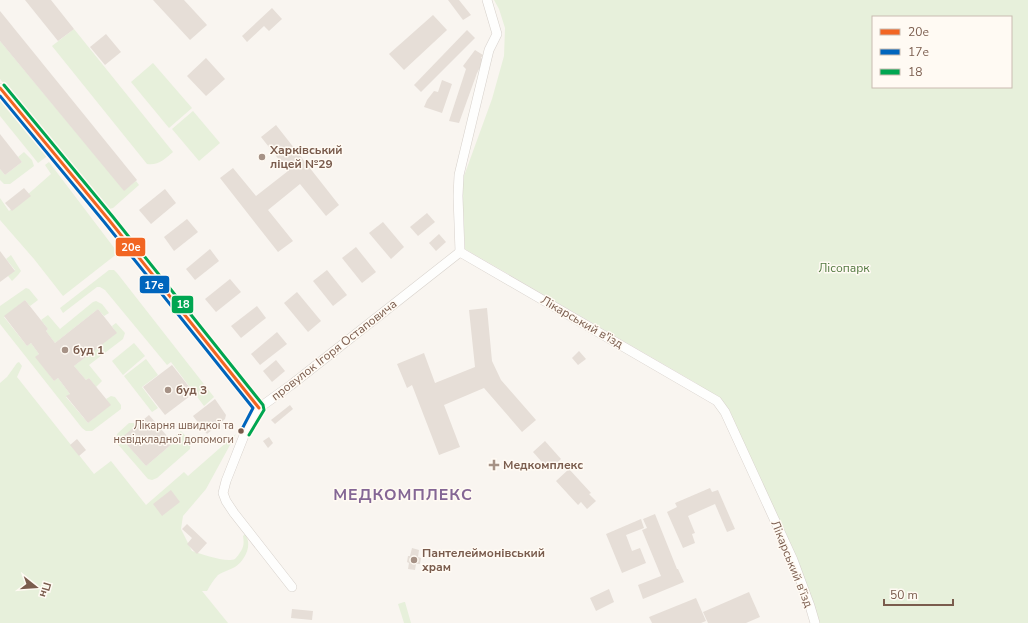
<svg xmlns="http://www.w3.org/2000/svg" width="1028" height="623" viewBox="0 0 1028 623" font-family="'Nunito Sans',sans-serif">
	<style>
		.green { fill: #e7f0db; fill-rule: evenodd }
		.building { fill: #e6ded7 }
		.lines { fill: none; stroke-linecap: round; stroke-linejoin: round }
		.street-casing { stroke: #d7d1cb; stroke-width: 10 }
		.street { stroke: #fefefd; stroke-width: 9 }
		.bus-1-casing { stroke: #fffaf3; stroke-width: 6 }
		.bus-2-casing { stroke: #fffaf3; stroke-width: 6 }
		.bus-3-casing { stroke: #fffaf3; stroke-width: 6 }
		.bus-1 { stroke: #f26522; stroke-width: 3 }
		.bus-2 { stroke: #0065bd; stroke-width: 3 }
		.bus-3 { stroke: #00a651; stroke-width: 3 }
		.poi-dot { fill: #a69286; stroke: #fffaf3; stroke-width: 1.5 }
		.bus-dot { fill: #7a5c4d; stroke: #fffaf3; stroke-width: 1.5 }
		.labels { text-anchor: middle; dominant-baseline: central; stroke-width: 3; stroke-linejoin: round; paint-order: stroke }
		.bus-label { font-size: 11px; fill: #7a5c4d; stroke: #fffaf3; text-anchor: end }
		.poi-label { font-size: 12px; font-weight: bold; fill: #7a5c4d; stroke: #fffaf3; text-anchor: start }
		.park-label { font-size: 12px; fill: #537a41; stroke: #fffaf3 }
		.street-label { font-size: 12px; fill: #7a5c4d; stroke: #fffaf3 }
		.district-label { font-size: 16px; font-weight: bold; letter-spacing: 1px; fill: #846695; stroke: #fffaf3 }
		.line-badge { stroke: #fffaf3; stroke-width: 1.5 }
		.badge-label { font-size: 11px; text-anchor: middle; font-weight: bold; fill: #fff }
	</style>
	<rect width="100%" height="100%" fill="#f9f5f0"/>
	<g class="green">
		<path d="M494 0H1028V623H817L715 399 696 383 465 249 462 189 464 176 492 99 504 56 505 28 499 9ZM873 17H1011V87H873Z"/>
		<path d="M74 29 173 152C165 159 158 166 147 164L52 46Z"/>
		<polygon points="0,41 124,190 136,181 139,185 113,208 109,209 106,207 0,79"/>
		<polygon points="153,63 192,108 169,128 131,82"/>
		<polygon points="0,95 50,154 38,163 0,116"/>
		<polygon points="193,111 220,143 199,161 172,129"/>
		<polygon points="24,152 32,160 34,166 10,184 4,184 0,180 0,169 5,175 22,162 18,157"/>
		<polygon points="49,162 118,253 63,296 34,259 0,220 0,198 9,211 51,174 45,165"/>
		<polygon points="11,255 21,271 18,275 12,281 8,276 15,270 6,259"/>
		<polygon points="109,270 114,270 117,273 214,397 204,406 171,362 167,365 105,290 100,287 97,287 63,313 60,308"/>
		<polygon points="26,288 29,289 38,300 30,306 25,300 4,317 27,346 31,343 39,354 36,357 54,381 58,378 70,394 66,397 88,423 110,405 106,399 111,396 115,397 121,405 121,409 92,431 86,431 82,428 0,324 0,306"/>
		<polygon points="96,301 102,304 109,313 104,316 98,309 55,343 46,331 48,329 41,320 48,315 60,329 93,302"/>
		<polygon points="116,323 125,333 123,339 89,365 102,381 96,387 89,378 86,380 74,366 116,333 112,326"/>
		<polygon points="134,343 145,356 123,375 112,361"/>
		<polygon points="146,359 158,375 142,387 158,408 152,412 124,376"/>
		<path d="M19 362 22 366 17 377 94 474 111 461 146 505 184 472 188 476 236 434 206 489 183 516 181 529 192 551C202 554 226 563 235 559 237 557 239 554 241 551 244 546 244 542 243 536L245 534C253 545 245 560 235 567 230 570 222 572 218 575 213 580 210 586 207 591H202L228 623H0V383L7 377 17 363Z"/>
		<polygon points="129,423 134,423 136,425 122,439 146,466 173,443 171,440 181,431 191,442 190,449 157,478 152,480 148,479 116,442 117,434"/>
		<polygon points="404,602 405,602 411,623 404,623 398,604"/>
	</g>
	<g class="building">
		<polygon points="25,0 51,0 74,29 58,41"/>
		<polygon points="153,0 184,0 207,25 190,40"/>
		<polygon points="448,0 459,0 471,15 463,20"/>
		<polygon points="272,8 282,19 269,31 264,26 247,42 242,36"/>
		<polygon points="0,11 137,180 124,191 0,41"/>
		<polygon points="433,15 447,30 404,70 389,54"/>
		<polygon points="467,30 475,38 421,92 414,85"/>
		<polygon points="106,34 121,52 105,65 90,47"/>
		<polygon points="475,50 483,55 481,58 484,60 477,73 459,123 449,121 466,69 463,66"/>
		<polygon points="206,58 225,79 206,96 187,76"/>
		<polygon points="442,80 452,84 442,113 424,107 427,100 434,91 438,92"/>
		<polygon points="276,125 339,205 326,216 300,184 268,210 293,241 278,252 220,178 233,168 256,196 288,171 261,137"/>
		<polygon points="0,134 22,162 5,175 0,169"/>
		<polygon points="24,188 31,196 12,211 5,203"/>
		<polygon points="165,189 176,203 151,224 139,210"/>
		<polygon points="427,213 435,222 418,236 410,227"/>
		<polygon points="187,219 198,232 174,251 164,237"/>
		<polygon points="383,222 404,247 391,259 369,233"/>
		<polygon points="439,234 446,242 436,251 429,243"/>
		<polygon points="356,247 376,272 362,283 342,258"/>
		<polygon points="210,249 219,261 195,280 186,269"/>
		<polygon points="0,251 15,271 0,282"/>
		<polygon points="327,270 347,295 333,306 313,281"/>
		<polygon points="230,279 241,292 216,312 205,299"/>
		<polygon points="297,292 321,321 308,332 284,303"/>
		<polygon points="25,300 48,329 46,331 55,343 98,309 117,333 74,366 86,380 89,378 111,405 88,423 66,396 70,394 58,378 54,381 35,357 39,354 31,343 27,346 4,316"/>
		<polygon points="257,306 266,318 241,338 231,326"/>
		<polygon points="487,308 492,361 501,380 536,420 522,432 484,388 444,405 460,447 439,455 412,385 407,388 397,364 424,353 435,383 475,367 469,310"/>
		<polygon points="277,332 287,344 260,365 251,354"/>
		<polygon points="579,351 586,359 578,365 572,358"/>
		<polygon points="276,360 285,371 272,382 263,371"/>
		<polygon points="172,365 194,393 165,415 143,387"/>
		<polygon points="215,399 226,415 225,419 207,434 193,416"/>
		<polygon points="290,405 293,409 275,424 271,420"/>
		<polygon points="149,415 173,443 146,466 121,438"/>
		<polygon points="269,437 273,443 268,448 263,441"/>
		<polygon points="77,439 86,450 79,456 70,445"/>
		<polygon points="545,441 561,459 549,470 533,452"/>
		<polygon points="569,469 591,493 589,494 596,501 587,509 581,502 578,505 556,481"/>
		<polygon points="710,488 712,492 718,490 735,529 727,532 715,504 688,516 695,533 692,534 695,543 683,548 667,512 677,507 675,503"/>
		<polygon points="171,490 180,502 162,516 153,504"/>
		<polygon points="655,514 677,569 678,569 684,582 643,599 638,585 661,576 642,530 647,528 643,519"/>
		<polygon points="641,519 644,528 626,535 632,551 640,548 646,563 622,573 606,534"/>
		<polygon points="187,524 207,543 197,554 187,544 192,538 182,529"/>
		<polygon points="412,548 419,550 418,557 421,558 420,564 416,564 415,570 408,569 409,563 407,562 408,556 410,556"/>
		<polygon points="609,589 614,602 596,611 590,598"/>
		<polygon points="749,592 760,617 746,623 708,623 703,612"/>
		<polygon points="696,598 706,621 701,623 652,623 649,617"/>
		<polygon points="292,609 313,611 312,620 291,618"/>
	</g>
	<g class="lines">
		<defs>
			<g id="street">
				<polyline points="0,88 109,220 259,408"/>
				<polyline points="460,252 717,401 725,412 793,560 810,606 815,623"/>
				<polyline points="460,252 458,196 459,175 489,50 497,34 487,0"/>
				<polyline points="292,587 234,513 226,501 223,493 226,481 245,433 259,408 291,385 460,252"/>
			</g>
		</defs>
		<use href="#street" class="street-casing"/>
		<use href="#street" class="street"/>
		<defs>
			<polyline id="bus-1" points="0,88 109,220 259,408"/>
			<polyline id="bus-2" points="0,96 105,223 253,408 241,431"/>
			<polyline id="bus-3" points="4,85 113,217 263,405 264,410 249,435"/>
		</defs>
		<use href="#bus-1" class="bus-1-casing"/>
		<use href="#bus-2" class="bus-2-casing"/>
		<use href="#bus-3" class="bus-3-casing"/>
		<use href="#bus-1" class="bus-1"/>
		<use href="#bus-2" class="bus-2"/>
		<use href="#bus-3" class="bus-3"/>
	</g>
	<g class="poi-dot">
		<circle cx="262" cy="157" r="4"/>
		<circle cx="65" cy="350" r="4"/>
		<circle cx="168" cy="390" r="4"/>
		<path d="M492 459h4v4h4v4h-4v4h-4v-4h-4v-4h4z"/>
		<circle cx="414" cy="560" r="4"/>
	</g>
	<circle class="bus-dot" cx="241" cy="431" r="3.5"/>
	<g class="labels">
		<g class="bus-label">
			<text x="234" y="425">Лікарня швидкої та<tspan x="234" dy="14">невідкладної допомоги</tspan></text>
		</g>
		<g class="poi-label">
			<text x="270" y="150">Харківський<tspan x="270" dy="14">ліцей №29</tspan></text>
			<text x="73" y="350">буд 1</text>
			<text x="176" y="390">буд 3</text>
			<text x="503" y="465">Медкомплекс</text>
			<text x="422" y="553">Пантелеймонівський<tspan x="422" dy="14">храм</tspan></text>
		</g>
		<g class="park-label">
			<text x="844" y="268">Лісопарк</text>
		</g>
		<g class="street-label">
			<text transform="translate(582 322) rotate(30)">Лікарський в'їзд</text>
			<text transform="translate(334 350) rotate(-38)">провулок Ігоря Остаповича</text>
			<text transform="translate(792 564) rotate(68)">Лікарський в'їзд</text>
		</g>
		<g class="district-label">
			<text x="403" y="495">МЕДКОМПЛЕКС</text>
		</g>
	</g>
	<g class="line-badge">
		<rect x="115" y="237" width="31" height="20" rx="4" fill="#f26522"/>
		<rect x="139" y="275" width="31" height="19" rx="4" fill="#0065bd"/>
		<rect x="171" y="295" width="23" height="19" rx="4" fill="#00a651"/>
	</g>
	<g class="badge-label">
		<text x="131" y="251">20е</text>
		<text x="154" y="289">17е</text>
		<text x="183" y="308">18</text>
	</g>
	<rect x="872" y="16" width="140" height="72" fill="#fffaf3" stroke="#cabbb1"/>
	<rect x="880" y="29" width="20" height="6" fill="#f26522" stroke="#cabbb1"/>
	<text x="908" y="36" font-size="12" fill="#7a5c4d">20е</text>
	<rect x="880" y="49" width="20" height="6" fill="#0065bd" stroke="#cabbb1"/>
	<text x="908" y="56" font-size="12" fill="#7a5c4d">17е</text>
	<rect x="880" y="69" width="20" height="6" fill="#00a651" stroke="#cabbb1"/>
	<text x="908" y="76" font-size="12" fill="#7a5c4d">18</text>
	<g transform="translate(36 587) rotate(107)" stroke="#fffaf3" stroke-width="3" paint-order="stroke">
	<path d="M0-3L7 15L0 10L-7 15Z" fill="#7a5c4d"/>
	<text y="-6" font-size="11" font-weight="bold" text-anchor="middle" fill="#7a5c4d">Пн</text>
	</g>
	<path d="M884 599v6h69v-6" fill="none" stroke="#7a5c4d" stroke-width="2"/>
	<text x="890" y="599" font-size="12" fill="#7a5c4d" stroke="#fffaf3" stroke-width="3" paint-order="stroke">50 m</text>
</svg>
